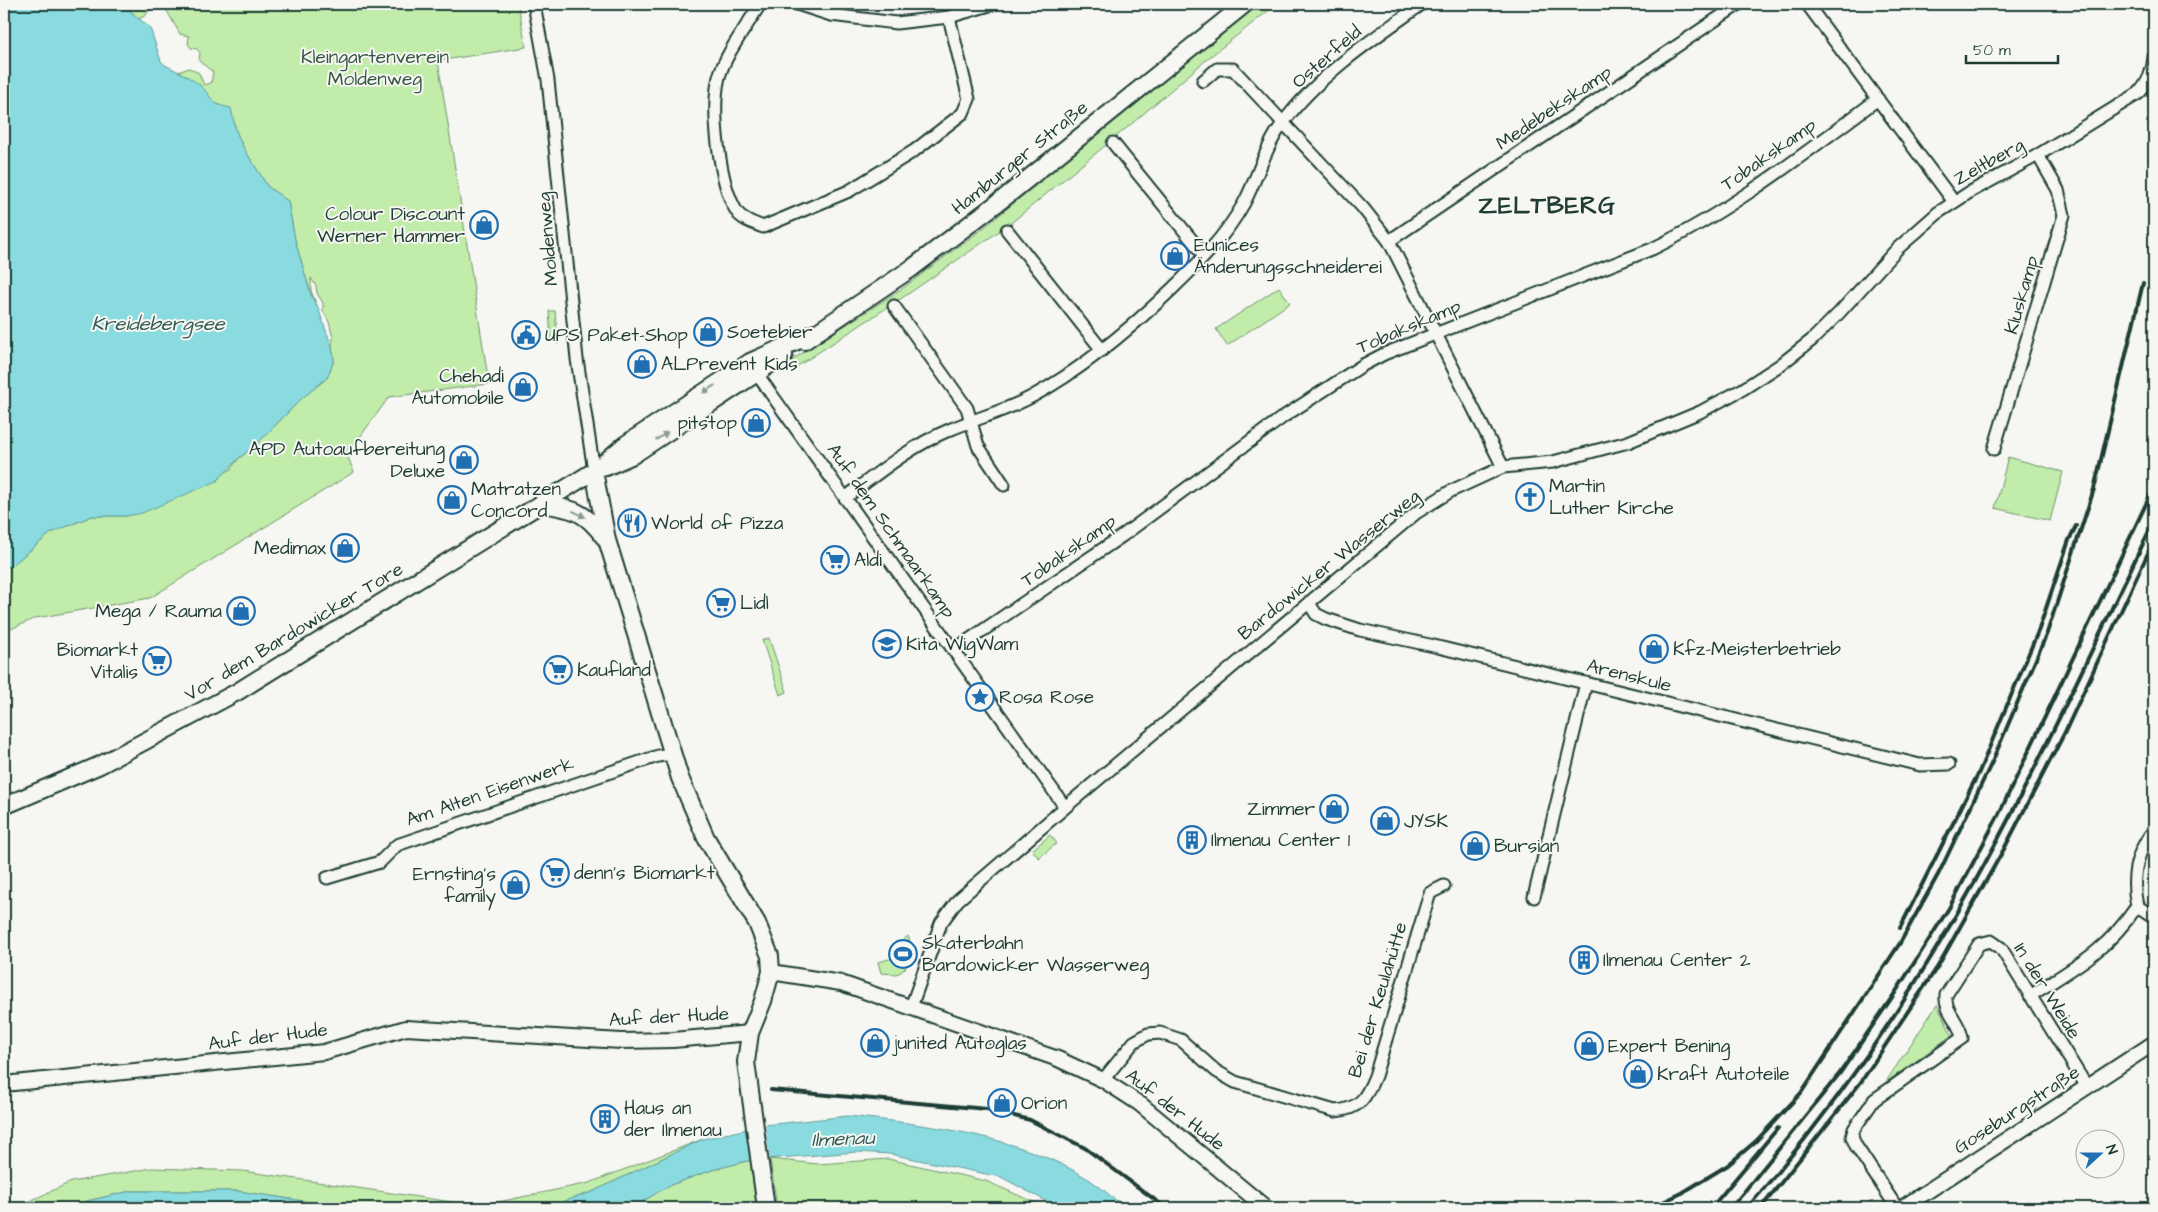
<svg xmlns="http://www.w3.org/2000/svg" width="2158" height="1212" viewBox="0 0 2158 1212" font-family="'Architects Daughter',sans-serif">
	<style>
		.green { fill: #c1eca9; stroke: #70946e }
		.water { fill: #8adbe0; stroke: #5f9c9b }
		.pier { fill: #f6f6f2 }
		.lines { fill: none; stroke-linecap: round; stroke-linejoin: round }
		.minor-casing { stroke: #1f3d34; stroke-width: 15 }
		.tertiary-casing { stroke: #1f3d34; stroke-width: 18 }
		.secondary-casing { stroke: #1f3d34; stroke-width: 20 }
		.minor { stroke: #f6f6f2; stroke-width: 11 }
		.tertiary { stroke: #f6f6f2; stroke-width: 14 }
		.secondary { stroke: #f6f6f2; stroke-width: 16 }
		.rail { stroke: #1f3d34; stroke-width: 4 }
		.oneway { fill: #8a9a93 }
		.labels { text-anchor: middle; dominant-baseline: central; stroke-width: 4; stroke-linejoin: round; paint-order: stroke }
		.park-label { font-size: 19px; fill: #375746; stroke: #f6f6f2 }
		.street-label { font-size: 19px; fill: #1f3d34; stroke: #f6f6f2 }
		.poi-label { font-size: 19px; fill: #1f3d34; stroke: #f6f6f2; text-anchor: start }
		.water-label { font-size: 20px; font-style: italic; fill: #345d56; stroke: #f6f6f2 }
		.district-label { font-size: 24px; font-weight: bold; letter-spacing: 1px; fill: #1f3d34; stroke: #f6f6f2 }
	</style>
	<rect width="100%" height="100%" fill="#f6f6f2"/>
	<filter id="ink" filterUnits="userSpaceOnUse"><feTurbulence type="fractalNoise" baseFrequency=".02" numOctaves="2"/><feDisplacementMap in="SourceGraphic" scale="10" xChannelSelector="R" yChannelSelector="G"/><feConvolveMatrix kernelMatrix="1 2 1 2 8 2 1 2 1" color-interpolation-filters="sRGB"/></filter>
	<g filter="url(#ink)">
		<g class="green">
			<polygon points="123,4 153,4 146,15 139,19"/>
			<polygon points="163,4 518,4 526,47 438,61 489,384 389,397 347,455 354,472 150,598 36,618 4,632 4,569 11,566 51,533 92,516 127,516 230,470 239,458 254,447 301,399 327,378 334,360 332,347 333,338 329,322 323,311 323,303 317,293 316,286 311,278 311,291 318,308 311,295 295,240 288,201 268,187 243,147 236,131 230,108 219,106 208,98 203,88 178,72 189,68 199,73 204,85 211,83 213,72 199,61 200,53 197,49 191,48 188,44 189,36 180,34"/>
			<polygon points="1260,4 1277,4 1212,55 1129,126 1011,223 908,294 787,373 784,365 903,288 982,229"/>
			<polygon points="1279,287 1290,303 1227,346 1216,329"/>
			<polygon points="549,311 555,311 558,344 551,339"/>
			<polygon points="2008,457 2063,472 2050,521 1995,508"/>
			<polygon points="769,638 787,692 780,695 762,640"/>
			<polygon points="1050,835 1057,843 1039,858 1032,850"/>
			<polygon points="908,936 913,950 907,966 901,972 896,974 881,973 878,962 893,958 902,941"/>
			<polygon points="1937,1005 1952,1035 1885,1083"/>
			<polygon points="703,1139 592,1192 544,1208 349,1208 238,1191 131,1191 78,1203 65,1208 15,1208 71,1182 152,1168 243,1171 479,1206 589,1183"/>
			<polygon points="770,1159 818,1164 888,1159 986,1181 1047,1208 777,1208"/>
			<polygon points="751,1160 758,1208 632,1208 668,1186 712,1170"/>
		</g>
		<g class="water">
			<path d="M4 4H122L150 28 161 61 165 65C177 71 193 78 203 88 215 101 210 104 231 108L236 131 243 147 268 187 288 201 295 240 311 295 318 308 332 347 334 360 327 378 301 399 254 447 239 458 217 481 142 513 127 516H92L51 533 11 566 4 569Z"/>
			<path d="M848 1116C930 1125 1018 1135 1090 1180 1102 1188 1114 1199 1126 1208H1059L1001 1177 890 1154 857 1152 751 1160 712 1170 668 1186 632 1208H544L592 1192 703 1139 765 1125Z"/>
			<polygon points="131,1191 238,1191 349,1208 65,1208 78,1203"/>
		</g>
		<polygon class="pier" points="765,1122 770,1161 751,1162 746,1126"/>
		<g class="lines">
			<defs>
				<g id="minor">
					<polyline points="534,4 548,80 577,359 594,471"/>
					<path d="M760 4C748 25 725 54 719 77 711 110 719 184 737 212 742 220 754 223 763 227L849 191 914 151 963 113 969 99 949 17"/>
					<polyline points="797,4 831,15 896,23 949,17 993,4"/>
					<polyline points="1807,4 1954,202"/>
					<polyline points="1203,81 1217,69 1233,69 1363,208 1389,241 1503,467"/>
					<polyline points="1113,143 1204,255"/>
					<polyline points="1007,230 1102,350"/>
					<polyline points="1389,241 1739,4"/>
					<polyline points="894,306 967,408 978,446 1004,485"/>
					<polyline points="757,374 1065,807"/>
					<polyline points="1994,449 2064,215 2058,190 2038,155"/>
					<path d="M845 498C878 473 911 446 949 430 977 418 1006 411 1033 396 1083 369 1130 329 1171 290 1198 264 1226 236 1244 203 1258 177 1265 147 1283 123 1318 75 1374 38 1422 4"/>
					<polyline points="1309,603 1316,614 1326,619 1360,630 1434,646 1920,765 1949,764"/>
					<path d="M954 650 1122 536 1283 417 1363 365 1384 354 1652 249C1734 209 1805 153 1878 99"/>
					<polyline points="327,878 380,862 397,845 590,779 658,756 671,754"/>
					<polyline points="1534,897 1586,683"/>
					<polyline points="2137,906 2154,917"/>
					<path d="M2030 996C2075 967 2106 952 2137 906 2131 878 2136 852 2154 830"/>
					<path d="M911 1007 941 923 958 900 1070 803 1416 513 1451 491 1503 467 1553 462 1628 442 1700 412 1743 389 1780 365 1812 340 1839 313 1897 249 1939 212 1970 192 2038 155 2139 93C2149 82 2153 71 2154 57"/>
					<path d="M1103 1080 1134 1042 1148 1034 1160 1033 1181 1040 1216 1071 1235 1082 1335 1111C1360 1109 1366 1098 1375 1076L1430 893 1444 886"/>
					<path d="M1897 1208 1856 1146 1852 1137 1854 1129 1874 1100 1962 1038C1960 1021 1944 1012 1946 995L1979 944 1991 941 2001 948 2087 1087"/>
				</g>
				<g id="tertiary">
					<polyline points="771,972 841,983 1058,1059 1103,1080 1140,1104 1266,1208"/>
					<polyline points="4,1084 324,1052 406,1028 621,1041 673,1040 750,1033"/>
					<polyline points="1902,1208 2154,1043"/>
				</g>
				<g id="secondary">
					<polyline points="804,341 912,268 1004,198 1245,4"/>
					<polyline points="606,467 633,455 784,355"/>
					<polyline points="594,471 607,540 680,778 706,838 757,923 770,956 771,972 763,1001 750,1033 746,1062 766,1208"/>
					<path d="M541 504C572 508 585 511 604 537"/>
					<polyline points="4,806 100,765 237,692 594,471 626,444 750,362 813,334"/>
				</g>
			</defs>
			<use href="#minor" class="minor-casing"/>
			<use href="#tertiary" class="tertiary-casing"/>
			<use href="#secondary" class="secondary-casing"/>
			<use href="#minor" class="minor"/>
			<use href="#tertiary" class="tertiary"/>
			<use href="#secondary" class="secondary"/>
			<g class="rail">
				<polyline points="1900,928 1979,772 2039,629 2069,540 2076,526"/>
				<polyline points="771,1090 987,1109 1030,1120 1085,1148 1166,1208"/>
				<polyline points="1650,1208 1682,1193 1728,1165 1756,1141 1801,1093 1900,943 1939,873 1993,760 2047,633 2094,489 2143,283"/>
				<polyline points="1711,1208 1778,1128"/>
				<polyline points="1731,1208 1840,1073 1895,993 1949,908 1998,816 2154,487"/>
				<path d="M1747 1208C1814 1132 1875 1049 1928 962 2014 823 2082 668 2154 521"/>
				<polyline points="1761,1208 1861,1082 1938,966 2004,849 2064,734 2154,540"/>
			</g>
		</g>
		<defs><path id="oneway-solid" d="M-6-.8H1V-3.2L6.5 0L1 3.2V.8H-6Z" transform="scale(1.25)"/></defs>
		<g class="oneway">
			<use href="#oneway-solid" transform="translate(709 389) rotate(147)"/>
			<use href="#oneway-solid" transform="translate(662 436) rotate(-33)"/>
			<use href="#oneway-solid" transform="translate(579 514) rotate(27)"/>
		</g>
	</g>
	<defs>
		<symbol id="shop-ring" viewBox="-11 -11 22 22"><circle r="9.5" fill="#f6f6f2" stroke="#1f6fb2" stroke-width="1.5"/><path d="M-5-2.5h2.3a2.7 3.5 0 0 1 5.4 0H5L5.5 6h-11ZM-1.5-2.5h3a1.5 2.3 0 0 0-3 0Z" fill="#1f6fb2"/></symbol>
		<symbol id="civic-ring" viewBox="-11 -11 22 22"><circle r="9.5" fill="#f6f6f2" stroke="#1f6fb2" stroke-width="1.5"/><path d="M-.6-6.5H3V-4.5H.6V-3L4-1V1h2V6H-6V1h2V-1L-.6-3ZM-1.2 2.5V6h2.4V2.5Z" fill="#1f6fb2"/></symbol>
		<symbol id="church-ring" viewBox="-11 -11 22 22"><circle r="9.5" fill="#f6f6f2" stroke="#1f6fb2" stroke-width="1.5"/><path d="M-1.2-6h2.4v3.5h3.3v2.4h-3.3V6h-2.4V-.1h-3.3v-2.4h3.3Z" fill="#1f6fb2"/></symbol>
		<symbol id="restaurant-ring" viewBox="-11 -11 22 22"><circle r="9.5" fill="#f6f6f2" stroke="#1f6fb2" stroke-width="1.5"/><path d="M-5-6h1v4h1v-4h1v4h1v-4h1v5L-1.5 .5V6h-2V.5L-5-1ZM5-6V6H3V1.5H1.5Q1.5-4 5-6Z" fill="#1f6fb2"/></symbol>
		<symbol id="supermarket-ring" viewBox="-11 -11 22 22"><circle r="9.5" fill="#f6f6f2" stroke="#1f6fb2" stroke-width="1.5"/><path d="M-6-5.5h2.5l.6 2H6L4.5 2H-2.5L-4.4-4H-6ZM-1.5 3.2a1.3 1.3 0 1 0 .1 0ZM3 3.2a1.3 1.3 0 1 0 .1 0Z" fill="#1f6fb2"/></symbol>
		<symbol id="school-ring" viewBox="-11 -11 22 22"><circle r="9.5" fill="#f6f6f2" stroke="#1f6fb2" stroke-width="1.5"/><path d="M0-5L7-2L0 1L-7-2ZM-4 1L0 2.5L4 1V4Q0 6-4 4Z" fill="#1f6fb2"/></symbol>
		<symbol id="sight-ring" viewBox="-11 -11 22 22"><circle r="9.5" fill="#f6f6f2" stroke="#1f6fb2" stroke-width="1.5"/><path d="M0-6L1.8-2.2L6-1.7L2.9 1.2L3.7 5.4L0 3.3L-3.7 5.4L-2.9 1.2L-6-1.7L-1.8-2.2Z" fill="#1f6fb2"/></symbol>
		<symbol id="building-ring" viewBox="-11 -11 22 22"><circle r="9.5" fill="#f6f6f2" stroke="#1f6fb2" stroke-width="1.5"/><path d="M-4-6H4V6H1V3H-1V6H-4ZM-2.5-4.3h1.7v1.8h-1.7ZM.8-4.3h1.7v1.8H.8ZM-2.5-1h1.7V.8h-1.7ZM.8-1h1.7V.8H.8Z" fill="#1f6fb2"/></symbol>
		<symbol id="stadium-ring" viewBox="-11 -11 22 22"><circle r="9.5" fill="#f6f6f2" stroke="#1f6fb2" stroke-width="1.5"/><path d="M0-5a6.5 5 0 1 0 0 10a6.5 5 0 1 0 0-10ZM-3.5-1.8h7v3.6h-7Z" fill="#1f6fb2"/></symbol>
	</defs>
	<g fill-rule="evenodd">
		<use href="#shop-ring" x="468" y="209" width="32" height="32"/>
		<use href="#shop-ring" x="1159" y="240" width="32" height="32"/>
		<use href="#shop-ring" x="692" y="316" width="32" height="32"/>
		<use href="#civic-ring" x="510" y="319" width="32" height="32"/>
		<use href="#shop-ring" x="626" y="348" width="32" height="32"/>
		<use href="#shop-ring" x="507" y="371" width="32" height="32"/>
		<use href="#shop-ring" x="740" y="407" width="32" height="32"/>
		<use href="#shop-ring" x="448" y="444" width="32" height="32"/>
		<use href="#church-ring" x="1514" y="481" width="32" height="32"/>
		<use href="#shop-ring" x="436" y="484" width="32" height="32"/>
		<use href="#restaurant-ring" x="616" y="507" width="32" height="32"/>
		<use href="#shop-ring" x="329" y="532" width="32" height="32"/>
		<use href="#supermarket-ring" x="819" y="544" width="32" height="32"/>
		<use href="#supermarket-ring" x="705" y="587" width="32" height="32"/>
		<use href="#shop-ring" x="225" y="595" width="32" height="32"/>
		<use href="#school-ring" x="871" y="628" width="32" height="32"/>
		<use href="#shop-ring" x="1638" y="633" width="32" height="32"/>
		<use href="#supermarket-ring" x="141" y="645" width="32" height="32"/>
		<use href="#supermarket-ring" x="542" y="654" width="32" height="32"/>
		<use href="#sight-ring" x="964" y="681" width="32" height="32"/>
		<use href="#shop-ring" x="1318" y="793" width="32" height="32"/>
		<use href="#shop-ring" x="1369" y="805" width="32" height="32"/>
		<use href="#building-ring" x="1176" y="824" width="32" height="32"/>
		<use href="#shop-ring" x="1459" y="830" width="32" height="32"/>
		<use href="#supermarket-ring" x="539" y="857" width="32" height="32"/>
		<use href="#shop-ring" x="499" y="869" width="32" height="32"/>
		<use href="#stadium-ring" x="887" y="938" width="32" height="32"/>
		<use href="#building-ring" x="1568" y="944" width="32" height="32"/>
		<use href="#shop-ring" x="859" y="1027" width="32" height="32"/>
		<use href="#shop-ring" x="1573" y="1030" width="32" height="32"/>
		<use href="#shop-ring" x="1622" y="1058" width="32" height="32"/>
		<use href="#shop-ring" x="986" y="1087" width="32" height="32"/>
		<use href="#building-ring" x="589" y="1103" width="32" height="32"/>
	</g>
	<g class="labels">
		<g class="park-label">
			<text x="375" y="57">Kleingartenverein<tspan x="375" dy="22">Moldenweg</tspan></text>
		</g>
		<g class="street-label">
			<text transform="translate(1327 57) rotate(-41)">Osterfeld</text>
			<text transform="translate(1554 108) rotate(-34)">Medebekskamp</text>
			<text transform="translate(1769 155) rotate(-35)">Tobakskamp</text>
			<text transform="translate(1020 158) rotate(-39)">Hamburger Straße</text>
			<text transform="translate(1989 162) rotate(-29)">Zeltberg</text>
			<text transform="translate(548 239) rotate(-95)">Moldenweg</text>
			<text transform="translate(2022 295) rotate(-74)">Kluskamp</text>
			<text transform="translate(1409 327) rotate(-23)">Tobakskamp</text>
			<text transform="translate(891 531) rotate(55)">Auf dem Schmaarkamp</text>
			<text transform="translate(1069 551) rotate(-35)">Tobakskamp</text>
			<text transform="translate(1329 565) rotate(-39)">Bardowicker Wasserweg</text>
			<text transform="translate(294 632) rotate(-31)">Vor dem Bardowicker Tore</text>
			<text transform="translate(1629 676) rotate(14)">Arenskule</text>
			<text transform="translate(490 792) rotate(-19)">Am Alten Eisenwerk</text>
			<text transform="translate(2047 991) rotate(58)">In der Weide</text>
			<text transform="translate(1378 1000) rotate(-73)">Bei der Keulahütte</text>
			<text transform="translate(669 1017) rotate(-3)">Auf der Hude</text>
			<text transform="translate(268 1037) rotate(-7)">Auf der Hude</text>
			<text transform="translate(1175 1110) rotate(38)">Auf der Hude</text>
			<text transform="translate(2017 1110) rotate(-33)">Goseburgstraße</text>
		</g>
		<g class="poi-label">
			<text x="465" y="214" text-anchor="end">Colour Discount<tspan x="465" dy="22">Werner Hammer</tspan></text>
			<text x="1194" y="245">Eunices<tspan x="1194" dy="22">Änderungsschneiderei</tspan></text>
			<text x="727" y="332">Soetebier</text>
			<text x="545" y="335">UPS Paket-Shop</text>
			<text x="661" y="364">ALPrevent Kids</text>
			<text x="504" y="376" text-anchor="end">Chehadi<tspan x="504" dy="22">Automobile</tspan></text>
			<text x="737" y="423" text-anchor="end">pitstop</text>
			<text x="445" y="449" text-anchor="end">APD Autoaufbereitung<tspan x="445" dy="22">Deluxe</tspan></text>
			<text x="1549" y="486">Martin<tspan x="1549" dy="22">Luther Kirche</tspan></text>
			<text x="471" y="489">Matratzen<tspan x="471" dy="22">Concord</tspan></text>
			<text x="651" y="523">World of Pizza</text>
			<text x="326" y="548" text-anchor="end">Medimax</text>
			<text x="854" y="560">Aldi</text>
			<text x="740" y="603">Lidl</text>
			<text x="222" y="611" text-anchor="end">Mega / Rauma</text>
			<text x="906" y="644">Kita WigWam</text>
			<text x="1673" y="649">Kfz-Meisterbetrieb</text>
			<text x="138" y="650" text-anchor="end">Biomarkt<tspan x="138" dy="22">Vitalis</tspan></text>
			<text x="577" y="670">Kaufland</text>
			<text x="999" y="697">Rosa Rose</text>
			<text x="1315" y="809" text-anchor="end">Zimmer</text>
			<text x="1404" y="821">JYSK</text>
			<text x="1211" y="840">Ilmenau Center 1</text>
			<text x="1494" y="846">Bursian</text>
			<text x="574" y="873">denn's Biomarkt</text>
			<text x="496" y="874" text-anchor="end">Ernsting's<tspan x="496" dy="22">family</tspan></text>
			<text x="922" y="943">Skaterbahn<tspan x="922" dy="22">Bardowicker Wasserweg</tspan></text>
			<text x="1603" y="960">Ilmenau Center 2</text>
			<text x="894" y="1043">junited Autoglas</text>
			<text x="1608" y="1046">Expert Bening</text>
			<text x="1657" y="1074">Kraft Autoteile</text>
			<text x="1021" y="1103">Orion</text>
			<text x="624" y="1108">Haus an<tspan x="624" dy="22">der Ilmenau</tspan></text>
		</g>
		<g class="water-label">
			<text x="158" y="324">Kreidebergsee</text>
			<text transform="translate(843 1139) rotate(-2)">Ilmenau</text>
		</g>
		<g class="district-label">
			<text x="1547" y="206">ZELTBERG</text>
		</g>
	</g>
	<rect width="2158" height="1212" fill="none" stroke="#f6f6f2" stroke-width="20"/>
	<rect x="10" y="10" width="2138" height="1192" fill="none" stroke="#1f3d34" stroke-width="2" filter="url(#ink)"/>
	<g transform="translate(2100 1154) rotate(69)"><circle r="24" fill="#f6f6f2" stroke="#a0aca6"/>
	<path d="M0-4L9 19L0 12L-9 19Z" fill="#1f6fb2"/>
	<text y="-8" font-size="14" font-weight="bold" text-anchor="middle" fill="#1f3d34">N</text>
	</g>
	<path d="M1966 55v8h92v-8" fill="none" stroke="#1f3d34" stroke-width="2.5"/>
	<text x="1973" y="55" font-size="15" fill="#1f3d34" stroke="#f6f6f2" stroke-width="4" paint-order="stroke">50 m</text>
</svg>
